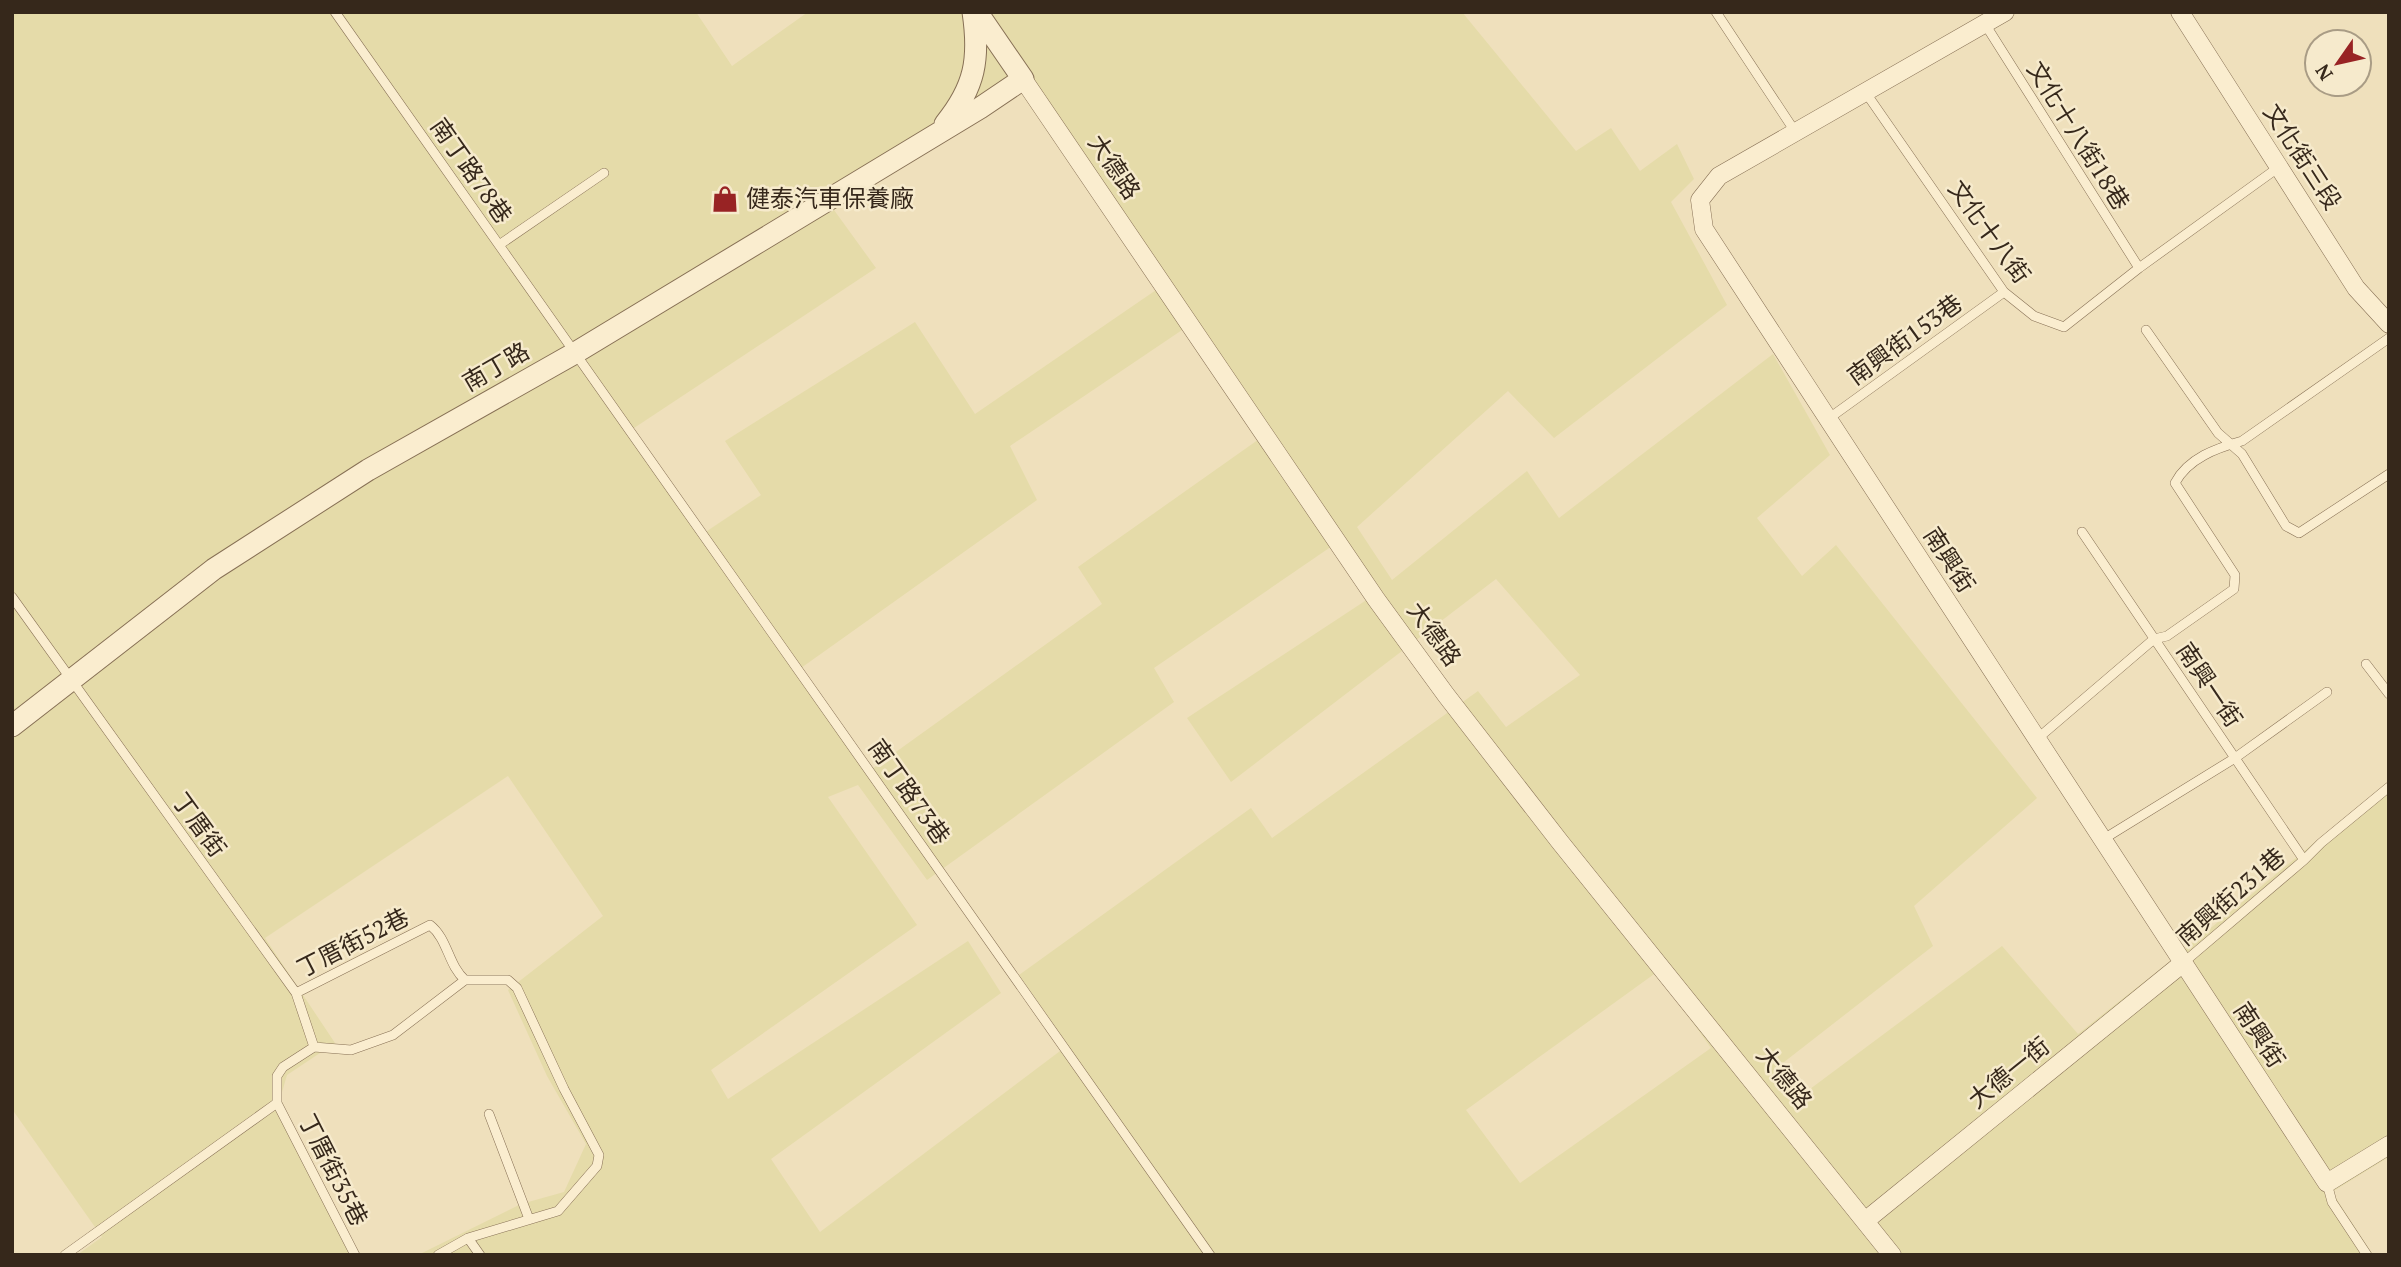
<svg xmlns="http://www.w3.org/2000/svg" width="2401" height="1267" viewBox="0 0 2401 1267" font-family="'PT Serif','Noto Sans TC',serif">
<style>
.farmland{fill:#e5dba9;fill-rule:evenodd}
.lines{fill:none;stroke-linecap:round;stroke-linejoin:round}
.service-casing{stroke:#877055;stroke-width:10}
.minor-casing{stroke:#877055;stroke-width:19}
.tertiary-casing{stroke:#877055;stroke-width:23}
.service{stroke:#faedcf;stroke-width:9}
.minor{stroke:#faedcf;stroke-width:18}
.tertiary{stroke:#faedcf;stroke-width:21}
.labels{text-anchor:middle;stroke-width:5;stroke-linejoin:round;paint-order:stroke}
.street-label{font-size:24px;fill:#36281b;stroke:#f6eacc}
.poi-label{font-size:24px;fill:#36281b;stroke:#f6eacc;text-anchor:start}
</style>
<rect width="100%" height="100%" fill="#efe0bc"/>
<path class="farmland" d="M12 12H696L732 66 808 12H1462L1576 151 1611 128 1640 171 1677 144 1694 179 1671 202 1727 305 1554 438 1508 391 1357 527 1392 580 1527 471 1559 518 1773 354 1830 455 1757 518 1802 576 1836 545 2037 798 1914 906 1933 946 1779 1066 1802 1095 2002 946 2078 1034 2178 955 2389 781V1157L2332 1192 2373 1255H418L521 1204 564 1192 586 1144 547 1076 508 990 603 916 508 776 265 938 335 1043 287 1075 280 1099 355 1255H77L102 1237 12 1109ZM1021 92 1159 288 975 414 915 322 725 441 761 495 701 535 628 432 876 268 834 210ZM1191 324 1262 437 1078 567 1102 604 868 772 801 668 1037 500 1010 446ZM1335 544 1371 597 1187 718 1231 782 1496 579 1580 675 1506 727 1478 691 1272 838 1251 808 1019 975 1068 1045 820 1232 771 1159 1001 993 968 941 728 1099 711 1070 917 925 828 797 858 785 927 880 1174 702 1154 668ZM1657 972 1711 1048 1520 1183 1466 1110Z"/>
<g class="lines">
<defs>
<path id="service" d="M335 12 1210 1255
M1716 12 1796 133
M1985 24 2139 268
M1866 93 2004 292 2034 316 2064 327 2139 268 2279 167
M499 245 604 173
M2146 330 2218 433 2242 454 2286 526 2299 533 2389 474
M1828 419 2004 292
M2082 532 2304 860
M12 597 296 993
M2366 664 2389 694
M2037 739 2154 639 2167 636 2234 589 2235 575 2175 483C2188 458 2217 448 2242 441L2389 338
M2102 840 2235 758 2327 692
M2183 963 2304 860 2321 843 2389 787
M314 1047 351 1050 393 1035 465 980
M277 1103 355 1255
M489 1114 529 1219
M2327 1183 2332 1202 2367 1255
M468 1238 480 1255
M65 1255 277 1103V1076L283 1067 314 1047 296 993 430 925C448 939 448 965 465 980H508L517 988 564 1089 599 1155 597 1166 558 1211 468 1238 438 1255"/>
<path id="minor" d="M2005 12 1719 176 1700 200 1704 229 2327 1183 2389 1145
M2180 12 2356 288 2389 324
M1023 79 1376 599 1446 695 1560 842 1892 1255
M1865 1221 2183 963"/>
<path id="tertiary" d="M945 124C975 87 980 59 973 12
M12 726 214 569 368 470 575 353 980 108 1023 79 977 12"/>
</defs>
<use href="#service" class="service-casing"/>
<use href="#minor" class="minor-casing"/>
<use href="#tertiary" class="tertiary-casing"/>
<use href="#service" class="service"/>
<use href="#minor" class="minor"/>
<use href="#tertiary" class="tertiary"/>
</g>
<defs>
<symbol id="shop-bare" viewBox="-9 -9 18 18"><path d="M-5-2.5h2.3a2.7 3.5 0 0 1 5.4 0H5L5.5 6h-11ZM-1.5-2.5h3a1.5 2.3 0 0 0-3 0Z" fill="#982324" stroke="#f6eacc" stroke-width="2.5" paint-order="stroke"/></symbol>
</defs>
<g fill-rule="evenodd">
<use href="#shop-bare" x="706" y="180" width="38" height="38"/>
</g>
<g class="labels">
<g class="street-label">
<text transform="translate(2078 136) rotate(58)" y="8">文化十八街18巷</text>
<text transform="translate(2302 157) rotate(57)" y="8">文化街三段</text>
<text transform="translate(1114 167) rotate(56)" y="8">大德路</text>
<text transform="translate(471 171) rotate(55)" y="8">南丁路78巷</text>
<text transform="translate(1989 232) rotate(54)" y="8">文化十八街</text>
<text transform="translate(1905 340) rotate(-36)" y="8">南興街153巷</text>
<text transform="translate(496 367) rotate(-30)" y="8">南丁路</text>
<text transform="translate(1949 560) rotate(57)" y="8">南興街</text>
<text transform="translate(1434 634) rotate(54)" y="8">大德路</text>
<text transform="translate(2209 685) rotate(56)" y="8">南興一街</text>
<text transform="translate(909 792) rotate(55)" y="8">南丁路73巷</text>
<text transform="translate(199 825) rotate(54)" y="8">丁厝街</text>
<text transform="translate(2231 897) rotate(-41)" y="8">南興街231巷</text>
<text transform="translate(353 943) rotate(-27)" y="8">丁厝街52巷</text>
<text transform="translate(2259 1035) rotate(57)" y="8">南興街</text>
<text transform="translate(2009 1073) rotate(-39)" y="8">大德一街</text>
<text transform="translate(1784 1078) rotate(51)" y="8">大德路</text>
<text transform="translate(333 1170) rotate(63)" y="8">丁厝街35巷</text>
</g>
<g class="poi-label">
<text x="746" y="207">健泰汽車保養廠</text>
</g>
</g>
<rect width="2401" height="1267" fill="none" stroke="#36281b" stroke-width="28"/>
<g transform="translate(2338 63) rotate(236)"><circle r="33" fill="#f6eacc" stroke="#a99c85" stroke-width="2"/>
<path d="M0-5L12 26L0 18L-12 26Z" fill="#982324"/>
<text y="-10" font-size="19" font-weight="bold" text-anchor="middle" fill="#36281b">N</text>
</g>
</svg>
